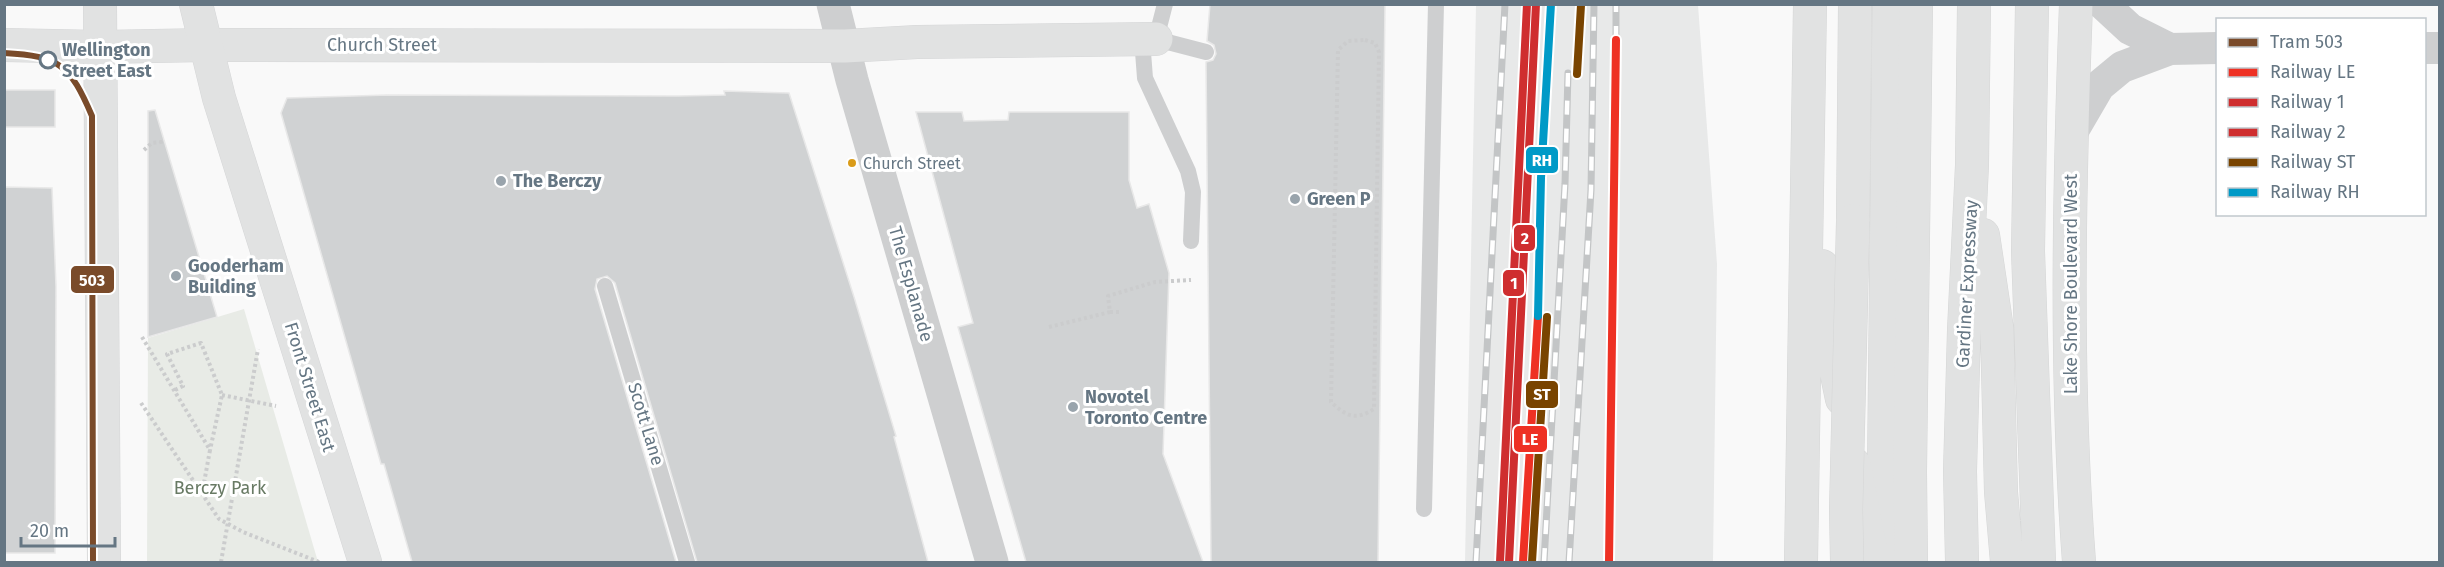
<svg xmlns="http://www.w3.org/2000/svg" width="2444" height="567" viewBox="0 0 2444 567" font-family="'Fira Sans',sans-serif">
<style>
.built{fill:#e8e9e9}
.green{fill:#e8ebe6}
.building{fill:#d0d2d3;stroke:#e8e8e8;stroke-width:1.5}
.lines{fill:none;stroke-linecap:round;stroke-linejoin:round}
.secondary-casing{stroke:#d5d6d7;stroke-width:34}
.primary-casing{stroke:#d5d6d7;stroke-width:34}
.trunk-casing{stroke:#d5d6d6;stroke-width:34}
.motorway-casing{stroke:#d5d6d6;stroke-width:34}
.path{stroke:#cbcccd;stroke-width:4;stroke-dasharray:3 3;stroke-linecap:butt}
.service{stroke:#cecfd0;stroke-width:16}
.minor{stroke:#cecfd0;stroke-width:32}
.tertiary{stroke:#cecfd0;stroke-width:33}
.secondary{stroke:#e1e2e2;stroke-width:33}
.primary{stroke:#e1e2e2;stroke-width:33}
.trunk{stroke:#e1e2e2;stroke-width:33}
.motorway{stroke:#e1e2e2;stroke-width:33}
.rail-casing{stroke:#c3c5c6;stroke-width:7}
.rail{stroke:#fff;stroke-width:4.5;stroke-dasharray:14;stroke-linecap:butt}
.motorway-bridge-casing{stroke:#d5d6d6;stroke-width:34;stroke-linecap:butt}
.motorway-bridge{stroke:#e1e2e2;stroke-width:33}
.rail-1-casing{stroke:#fff;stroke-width:12}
.rail-2-casing{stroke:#fff;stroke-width:12}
.rail-3-casing{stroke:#fff;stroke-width:12}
.rail-4-casing{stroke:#fff;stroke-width:12}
.rail-5-casing{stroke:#fff;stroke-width:12}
.rail-1{stroke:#ee3124;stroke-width:8}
.rail-2{stroke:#cf2e2f;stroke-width:8}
.rail-3{stroke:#cf2e2f;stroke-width:8}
.rail-4{stroke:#794400;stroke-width:8}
.rail-5{stroke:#009ac7;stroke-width:8}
.tram-1-casing{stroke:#fff;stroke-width:10}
.tram-1{stroke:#7a4b2a;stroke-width:6}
.stop-dot{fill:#fff;stroke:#657683;stroke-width:3}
.bus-dot{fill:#da9c1a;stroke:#fff;stroke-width:2}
.poi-dot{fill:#99a4ac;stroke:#fff;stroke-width:2}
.labels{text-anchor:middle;stroke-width:6;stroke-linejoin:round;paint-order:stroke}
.bus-label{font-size:16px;fill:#657683;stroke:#fff;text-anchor:start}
.street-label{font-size:18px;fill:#657683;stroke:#fff}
.stop-label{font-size:18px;font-weight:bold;fill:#657683;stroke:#fff;text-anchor:start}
.poi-label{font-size:18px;font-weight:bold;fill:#657683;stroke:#fff;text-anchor:start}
.park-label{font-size:18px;fill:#687a64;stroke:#fff}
.line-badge{stroke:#fff;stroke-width:2}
.badge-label{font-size:16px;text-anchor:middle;font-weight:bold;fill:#fff}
</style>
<rect width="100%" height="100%" fill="#f9f9f9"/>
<path class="built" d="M1476 5H1698L1717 264 1713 562H1465Z"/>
<path class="green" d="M244 309 318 562H147L148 338Z"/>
<path class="building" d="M1210 4H1385L1378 562H1211L1206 62 1213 60 1216 54 1214 45 1207 41Z
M4 90H55V127H4Z
M724 91 789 93 854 297 896 436 894 437 928 562H697L615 283 607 276 597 279 595 289 676 562H412L384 464H381L281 113 287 98 388 95 678 96 725 95Z
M155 110 217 317 148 337V111Z
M916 112H962L964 121 1008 120 1009 112H1129V180L1137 208 1149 204 1169 273 1163 454 1203 562H1026L958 327 973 323Z
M4 187 52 188 56 286 55 553H4Z"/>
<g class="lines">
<defs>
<path id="secondary" d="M4 45 101 47 206 45 845 46 917 42 1156 39"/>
<path id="primary" d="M100 4 104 562
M196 4 219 98 365 562"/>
<path id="trunk" d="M2076 4C2069 190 2065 377 2079 562
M1883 562 1889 4"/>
<path id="motorway" d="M2032 4 2028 251 2039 562
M1853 221 1855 4
M1983 235 1997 329 2001 492 2007 562
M1822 266 1830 341 1842 399
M1854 464 1873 562
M1801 562 1810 4
M1911 562 1910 472 1916 4
M1962 562 1960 471 1964 330 1972 165 1974 4"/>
</defs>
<use href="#secondary" class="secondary-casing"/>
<use href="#primary" class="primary-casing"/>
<use href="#trunk" class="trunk-casing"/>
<use href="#motorway" class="motorway-casing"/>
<path class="path" d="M1365 40 1375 43 1379 52 1374 409C1355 421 1346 416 1331 402L1338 50 1348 41Z
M144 150 152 143 161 142 160 146
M1110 312H1120
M1049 327 1110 312 1108 296 1155 282 1191 280
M142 337 210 450 202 494
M175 390 183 386 167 354 201 343 222 395 210 450
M222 395 276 406
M141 403 219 519 243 532 319 562
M221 562 258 349"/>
<path class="service" d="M1165 4 1156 39 1206 52
M1142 39 1145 78 1188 171 1193 192 1191 241
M605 286 687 562
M1424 509 1436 4"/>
<path class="minor" d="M2103 4 2130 29 2170 49
M2424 48H2440
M2071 134 2099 86 2122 67 2170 49 2218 48"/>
<path class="tertiary" d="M833 4 852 80 992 562"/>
<use href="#secondary" class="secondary"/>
<use href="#primary" class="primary"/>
<use href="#trunk" class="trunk"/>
<use href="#motorway" class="motorway"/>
<defs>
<path id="rail" d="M1616 40V4
M1476 562 1505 4
M1544 562 1565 184 1568 73
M1569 562 1591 190 1594 4"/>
</defs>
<use href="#rail" class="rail-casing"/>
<use href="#rail" class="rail"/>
<defs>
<path id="motorway-bridge" d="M1847 562 1846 510 1853 221"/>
</defs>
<use href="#motorway-bridge" class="motorway-bridge-casing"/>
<use href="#motorway-bridge" class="motorway-bridge"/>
<defs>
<path id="rail-1" d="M1523 562 1538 316
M1609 562 1616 40"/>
<path id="rail-2" d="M1500 562 1527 4"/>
<path id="rail-3" d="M1509 562 1536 4"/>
<path id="rail-4" d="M1577 74 1581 5
M1532 562 1547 317"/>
<path id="rail-5" d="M1538 316 1541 178 1551 4"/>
</defs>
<use href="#rail-1" class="rail-1-casing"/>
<use href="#rail-2" class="rail-2-casing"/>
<use href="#rail-3" class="rail-3-casing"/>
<use href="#rail-4" class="rail-4-casing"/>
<use href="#rail-5" class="rail-5-casing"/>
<use href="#rail-1" class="rail-1"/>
<use href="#rail-2" class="rail-2"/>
<use href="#rail-3" class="rail-3"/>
<use href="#rail-4" class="rail-4"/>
<use href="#rail-5" class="rail-5"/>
<defs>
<path id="tram-1" d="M4 53C60 56 70 65 92 116L93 562"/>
</defs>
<use href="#tram-1" class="tram-1-casing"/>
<use href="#tram-1" class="tram-1"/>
</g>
<circle class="stop-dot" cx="48" cy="60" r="8"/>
<circle class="bus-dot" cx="852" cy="163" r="5"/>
<g class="poi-dot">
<circle cx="501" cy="181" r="6"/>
<circle cx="1295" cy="199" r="6"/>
<circle cx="176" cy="276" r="6"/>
<circle cx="1073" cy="407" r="6"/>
</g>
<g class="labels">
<g class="bus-label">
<text x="863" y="169">Church Street</text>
</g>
<g class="street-label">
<text x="382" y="51">Church Street</text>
<text transform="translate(911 284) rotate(74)" y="6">The Esplanade</text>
<text transform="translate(1967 284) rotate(-87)" y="6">Gardiner Expressway</text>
<text transform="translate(2071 284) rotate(-90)" y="6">Lake Shore Boulevard West</text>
<text transform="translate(310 387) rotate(73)" y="6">Front Street East</text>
<text transform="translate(646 424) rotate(73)" y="6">Scott Lane</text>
</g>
<g class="stop-label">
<text x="62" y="56">Wellington<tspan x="62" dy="21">Street East</tspan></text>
</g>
<g class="poi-label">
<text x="513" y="187">The Berczy</text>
<text x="1307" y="205">Green P</text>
<text x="188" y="272">Gooderham<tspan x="188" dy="21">Building</tspan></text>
<text x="1085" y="403">Novotel<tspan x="1085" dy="21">Toronto Centre</tspan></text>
</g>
<g class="park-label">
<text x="220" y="494">Berczy Park</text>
</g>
</g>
<g class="line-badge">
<rect x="1525" y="146" width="34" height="28" rx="6" fill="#009ac7"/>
<rect x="1513" y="224" width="23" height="28" rx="6" fill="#cf2e2f"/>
<rect x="70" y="265" width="45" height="29" rx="6" fill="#7a4b2a"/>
<rect x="1502" y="269" width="23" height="28" rx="6" fill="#cf2e2f"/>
<rect x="1525" y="380" width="34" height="29" rx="6" fill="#794400"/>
<rect x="1513" y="425" width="35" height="28" rx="6" fill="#ee3124"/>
</g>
<g class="badge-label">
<text x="1542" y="166">RH</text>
<text x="1525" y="244">2</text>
<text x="92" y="286">503</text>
<text x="1514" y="289">1</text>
<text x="1542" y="400">ST</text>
<text x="1530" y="445">LE</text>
</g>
<rect width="2444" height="567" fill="none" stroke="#657683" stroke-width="12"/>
<rect x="2216" y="18" width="210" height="198" fill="#ffffff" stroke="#c1c8cd" stroke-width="1.5"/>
<rect x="2228" y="38" width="30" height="9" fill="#7a4b2a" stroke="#c1c8cd" stroke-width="1.5"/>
<text x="2270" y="48" font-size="18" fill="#657683">Tram 503</text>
<rect x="2228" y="68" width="30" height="9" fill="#ee3124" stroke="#c1c8cd" stroke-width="1.5"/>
<text x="2270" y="78" font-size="18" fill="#657683">Railway LE</text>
<rect x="2228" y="98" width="30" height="9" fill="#cf2e2f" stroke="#c1c8cd" stroke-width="1.5"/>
<text x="2270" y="108" font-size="18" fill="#657683">Railway 1</text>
<rect x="2228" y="128" width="30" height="9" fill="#cf2e2f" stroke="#c1c8cd" stroke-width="1.5"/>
<text x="2270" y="138" font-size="18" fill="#657683">Railway 2</text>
<rect x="2228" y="158" width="30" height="9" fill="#794400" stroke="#c1c8cd" stroke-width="1.5"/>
<text x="2270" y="168" font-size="18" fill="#657683">Railway ST</text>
<rect x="2228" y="188" width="30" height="9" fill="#009ac7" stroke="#c1c8cd" stroke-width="1.5"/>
<text x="2270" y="198" font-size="18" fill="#657683">Railway RH</text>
<path d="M21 537v9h94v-9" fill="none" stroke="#657683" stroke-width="3"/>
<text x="30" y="537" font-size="18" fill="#657683" stroke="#ffffff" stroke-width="4.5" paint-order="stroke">20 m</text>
</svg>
